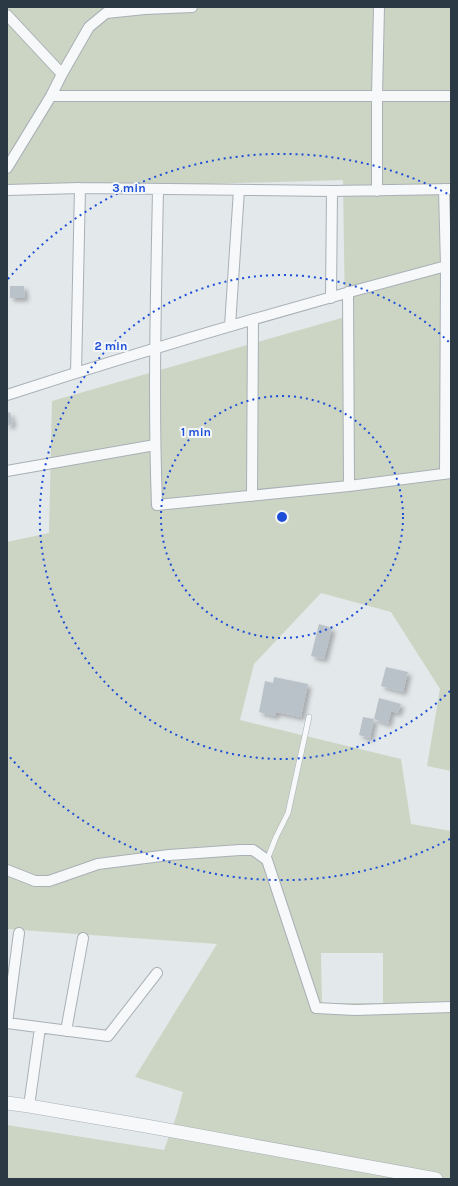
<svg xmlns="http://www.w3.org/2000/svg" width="458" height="1186" viewBox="0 0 458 1186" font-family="Karla,sans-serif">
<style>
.green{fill:#ccd5c4;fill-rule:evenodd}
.building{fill:#bac2c9;filter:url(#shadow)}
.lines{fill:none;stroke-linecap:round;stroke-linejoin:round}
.service-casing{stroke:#a8b0b6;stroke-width:6}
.minor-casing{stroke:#a8b0b6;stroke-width:12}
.tertiary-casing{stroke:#a8b0b6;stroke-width:14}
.service{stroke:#f6f8f9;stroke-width:5}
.minor{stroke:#f6f8f9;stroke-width:10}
.tertiary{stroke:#f6f8f9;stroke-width:13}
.ring{fill:none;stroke:#1d4ed8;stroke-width:2;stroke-dasharray:2 4}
.centre{fill:#1d4ed8;stroke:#f3f6f8;stroke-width:2}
.ring-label{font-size:12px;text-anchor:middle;font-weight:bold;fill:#1d4ed8;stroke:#f3f6f8;stroke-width:4;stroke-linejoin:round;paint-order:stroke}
</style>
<defs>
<filter id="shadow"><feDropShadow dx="3.5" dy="3.5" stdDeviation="2" flood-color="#0004"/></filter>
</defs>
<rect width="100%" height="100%" fill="#e3e8eb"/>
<path class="green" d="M7 7H451V771L427 766 440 689 391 612 321 593 254 664 240 720 401 759 411 824 451 831V1179H7V1125L164 1150 177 1114 183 1092 135 1077 217 944 7 929V542L49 533 52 401 345 317 343 180 7 190ZM321 953H383V1003H322Z"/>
<path class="building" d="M10 286H24L25 298H10Z
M10 412 13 424 7 426V413Z
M319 624 332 628 324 659 311 656Z
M386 667 408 672 403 692 381 686Z
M274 677 308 684 301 717 276 712 275 716 259 712 265 681 273 683Z
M379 698 401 704 398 713 391 711 388 724 374 719Z
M363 717 374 719 370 738 359 735Z"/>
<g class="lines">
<defs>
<path id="service" d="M267 860 276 837 288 813 309 717"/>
<path id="minor" d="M7 15 62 74
M51 96H451
M7 168 51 96 62 74 89 27 106 13 145 9 192 7
M444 189 446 266 445 474
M7 190 80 188 332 191 451 189
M158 190C156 295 153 400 157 505L349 486 451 473
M377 191V95L379 7
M348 292 349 486
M331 298 332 191
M230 326 239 190
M76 373 80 188
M7 395C152 348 298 305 446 266H451
M7 471 155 445
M252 496 253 320
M7 870 35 881H49L98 864 169 855 240 850H253L267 860 316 1008 355 1010 451 1007
M19 933 7 1023 108 1036 157 973
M66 1031 83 938
M29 1106 40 1028"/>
<path id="tertiary" d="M7 1103 29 1106 146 1126 436 1179"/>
</defs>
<use href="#service" class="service-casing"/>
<use href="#minor" class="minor-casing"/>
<use href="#tertiary" class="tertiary-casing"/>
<use href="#service" class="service"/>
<use href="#minor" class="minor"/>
<use href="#tertiary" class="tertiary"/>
</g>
<g class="ring">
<circle cx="282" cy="517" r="121"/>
<path d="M450 691A242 242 0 1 1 450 343"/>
<path d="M450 839A363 363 0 0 1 8 755M8 279A363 363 0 0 1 450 195"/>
</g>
<circle cx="282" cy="517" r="6" class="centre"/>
<g class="ring-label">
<text x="129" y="192">3 min</text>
<text x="111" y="350">2 min</text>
<text x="196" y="436">1 min</text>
</g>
<rect width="458" height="1186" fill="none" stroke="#2a3944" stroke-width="16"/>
</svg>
